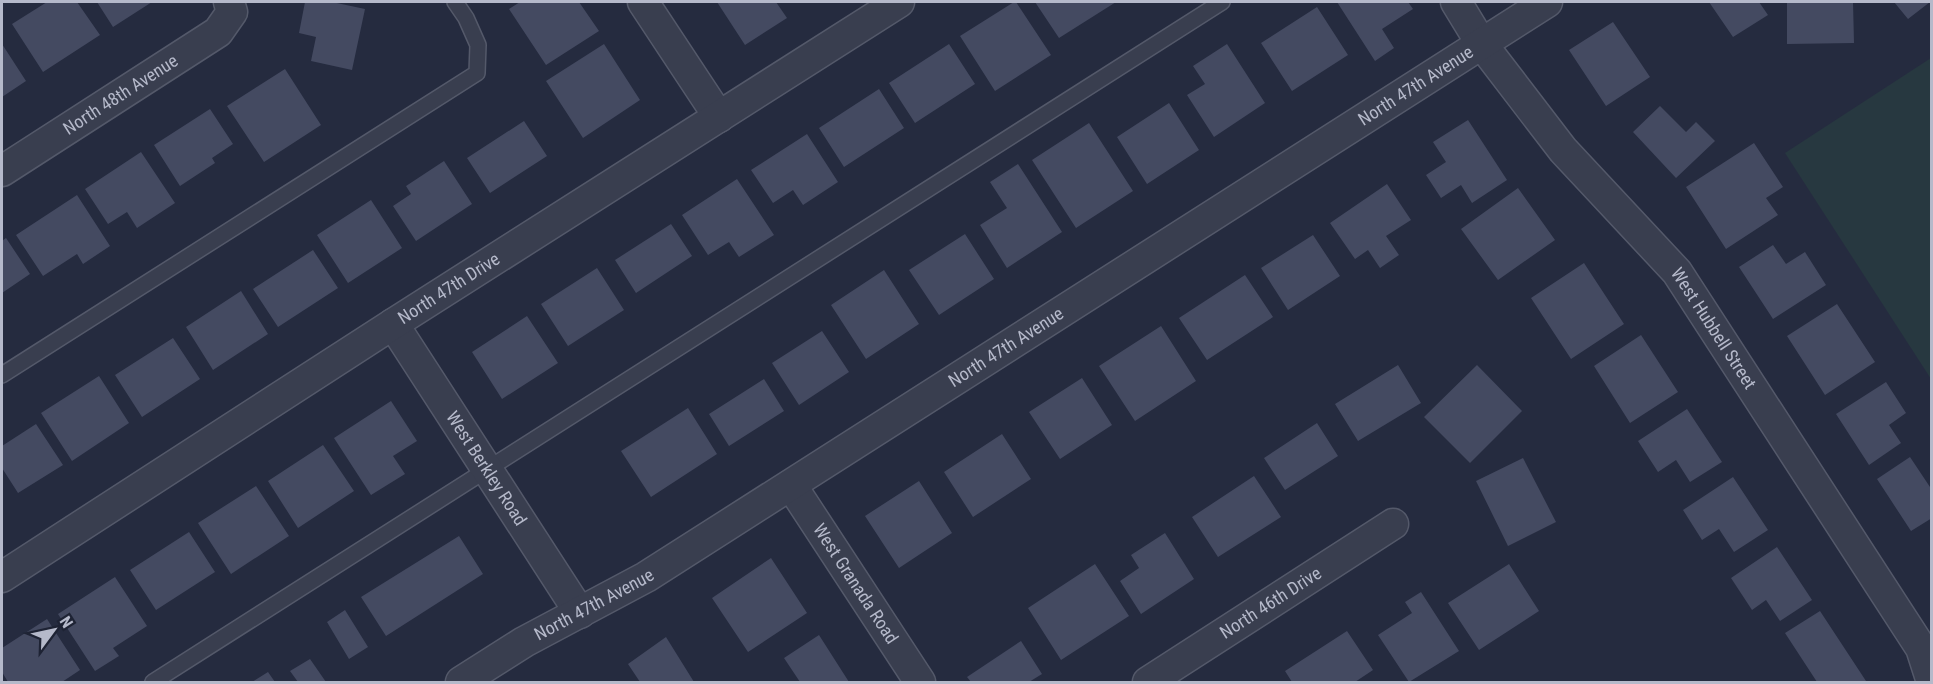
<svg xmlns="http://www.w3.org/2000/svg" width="1933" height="684" viewBox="0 0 1933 684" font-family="'Roboto Condensed',sans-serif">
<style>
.green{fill:#273840}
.building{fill:#444a61}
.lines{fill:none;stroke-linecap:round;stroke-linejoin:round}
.service-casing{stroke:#54596a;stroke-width:18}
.minor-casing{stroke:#54596a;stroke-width:33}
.service{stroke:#393e4f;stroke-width:15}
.minor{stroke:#393e4f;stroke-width:30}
.labels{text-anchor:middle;stroke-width:4.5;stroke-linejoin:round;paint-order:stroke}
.street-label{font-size:18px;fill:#b5b9ca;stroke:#1e2334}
</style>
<rect width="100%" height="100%" fill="#252b3f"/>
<path class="green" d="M1931 58V379L1785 153Z"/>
<path class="building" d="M47 2H77L100 35 43 72 12 24Z
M97 2H152L113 27Z
M305 2H332L365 9 352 70 311 61 316 37 299 33Z
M520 2H579L599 31 546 65 509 9Z
M717 2H776L787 18 745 45Z
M1014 2H1016L1051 55 995 91 960 36Z
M1035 2H1116L1059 38Z
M1337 2H1408L1413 9 1382 29 1394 48 1375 61Z
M1709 2H1759L1768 15 1733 37Z
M1787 2H1853L1854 43 1787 44Z
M1894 2H1930L1908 19Z
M1317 7 1348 55 1292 91 1261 43Z
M1613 22 1650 77 1606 106 1569 50Z
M2 44 26 81 2 97Z
M604 44 640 100 583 138 546 81Z
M949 44 975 84 915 123 889 83Z
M1227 44 1265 103 1214 137 1187 95 1205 84 1193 66Z
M285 69 321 125 264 162 227 106Z
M879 89 904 128 844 167 819 128Z
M1169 103 1199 150 1147 184 1117 137Z
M1660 106 1686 132 1696 122 1715 141 1676 178 1633 132Z
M210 109 233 144 212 158 215 163 180 186 154 145Z
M1468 120 1507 180 1472 203 1461 185 1441 198 1426 175 1446 162 1433 142Z
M524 121 547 156 490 193 467 158Z
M1089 123 1133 191 1076 228 1032 160Z
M807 134 838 182 803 205 793 190 773 203 751 170Z
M1754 143 1783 187 1766 198 1778 215 1726 249 1686 187Z
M141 152 175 203 137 228 127 212 108 224 85 189Z
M444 161 472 204 416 241 393 206 411 194 406 186Z
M1018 164 1062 232 1007 268 980 225 1007 208 990 182Z
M737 179 774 235 739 257 729 242 708 255 682 215Z
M1387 184 1411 220 1386 236 1399 255 1380 268 1368 250 1355 259 1330 223Z
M1518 188 1555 240 1498 280 1461 229Z
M77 195 110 246 83 264 77 254 43 276 16 235Z
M371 200 402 248 348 283 317 235Z
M671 224 692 256 636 293 615 260Z
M965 234 994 279 939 315 909 270Z
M1313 235 1340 276 1288 310 1261 268Z
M6 238 30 274 2 293V241Z
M1773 245 1786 264 1805 252 1826 285 1773 319 1739 267Z
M313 250 338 288 278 327 253 289Z
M1584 263 1624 324 1571 359 1531 298Z
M597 268 624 310 568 346 541 304Z
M884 270 919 324 866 359 831 305Z
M1245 275 1273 317 1207 360 1179 318Z
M241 291 268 334 213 370 186 327Z
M1837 304 1875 362 1825 395 1787 336Z
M527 316 558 363 502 399 472 352Z
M1161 326 1196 381 1135 421 1099 366Z
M822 331 849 372 799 405 772 363Z
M1641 335 1678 392 1630 423 1594 366Z
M173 338 200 379 142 417 115 375Z
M1398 365 1421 403 1358 441 1335 404Z
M1477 365 1522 411 1470 463 1424 417Z
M99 376 129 423 72 461 41 413Z
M1082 378 1112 425 1060 459 1029 412Z
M764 379 784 411 729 446 709 414Z
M1886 382 1906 413 1889 425 1901 443 1869 465 1836 414Z
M391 401 417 441 393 456 405 474 371 495 334 438Z
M688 408 717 454 651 497 621 451Z
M1687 409 1722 462 1690 482 1676 460 1658 472 1638 441Z
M1317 423 1338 456 1285 490 1264 458Z
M36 424 63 465 18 493 2 468V446Z
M1002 434 1031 479 973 517 944 472Z
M323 445 354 491 298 528 268 481Z
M1910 457 1930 487H1932V518L1911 531 1877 479Z
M1523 458 1556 522 1508 546 1476 481Z
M1254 476 1281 517 1218 557 1192 517Z
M1733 477 1768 530 1734 552 1719 529 1702 540 1683 510Z
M919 481 952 533 899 568 865 516Z
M256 486 289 536 231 574 198 523Z
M189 532 215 572 156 610 130 570Z
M1165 533 1194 579 1141 614 1120 581 1139 568 1131 555Z
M459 536 483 574 386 636 361 597Z
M1777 547 1812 600 1780 621 1766 600 1752 610 1731 578Z
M771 558 807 613 748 652 712 598Z
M1095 564 1129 616 1061 660 1028 608Z
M1509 564 1539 611 1479 650 1448 603Z
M115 577 147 626 113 648 119 656 95 671 58 614Z
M1421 592 1459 651 1409 682 1378 635 1412 613 1405 602Z
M345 610 368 647 349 659 327 622Z
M1820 611 1866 681 1864 682H1817L1785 633Z
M47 619 80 670 62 682H8L2 672V648Z
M1347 631 1373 670 1355 682H1292L1285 671Z
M819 635 849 682H800L784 658Z
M666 637 694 682H640L628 664Z
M1021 641 1042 674 1029 682H971L967 677Z
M310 659 326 682H298L290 671Z
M268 672 275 682H252Z"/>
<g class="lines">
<defs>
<path id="service" d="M2 375 477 73 478 45 466 18 455 2
M153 682 1222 2"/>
<g id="minor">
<path d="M643 2 719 117"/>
<path id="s1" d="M1456 2 1481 43 1563 150 1677 272 1921 648 1932 682"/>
<path id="s2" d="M2 171 218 32 232 12 229 2"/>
<path id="s3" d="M393 324 580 613"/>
<path id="s4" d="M791 485 920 682"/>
<path id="s5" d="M2 577 393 324 899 2"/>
<path id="s6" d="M461 682 524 642 646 577 1547 2"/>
<path id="s7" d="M1148 682 1393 524"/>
</g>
</defs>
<use href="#service" class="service-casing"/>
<use href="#minor" class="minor-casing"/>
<use href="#service" class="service"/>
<use href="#minor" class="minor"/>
</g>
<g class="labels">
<g class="street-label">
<text dy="6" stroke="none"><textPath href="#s6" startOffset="1126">North 47th Avenue</textPath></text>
<text dy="6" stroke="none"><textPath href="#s2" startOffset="141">North 48th Avenue</textPath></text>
<text dy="6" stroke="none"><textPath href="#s5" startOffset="532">North 47th Drive</textPath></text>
<text dy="6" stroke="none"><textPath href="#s1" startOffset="417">West Hubbell Street</textPath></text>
<text dy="6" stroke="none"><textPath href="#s6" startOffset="640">North 47th Avenue</textPath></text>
<text dy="6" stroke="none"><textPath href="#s3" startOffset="172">West Berkley Road</textPath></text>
<text dy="6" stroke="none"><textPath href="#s4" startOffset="118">West Granada Road</textPath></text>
<text dy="6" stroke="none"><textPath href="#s7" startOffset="146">North 46th Drive</textPath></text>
<text dy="6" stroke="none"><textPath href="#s6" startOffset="154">North 47th Avenue</textPath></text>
</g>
</g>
<rect width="1933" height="684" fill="none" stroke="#b5b9ca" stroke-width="6"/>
<g transform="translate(54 630) rotate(57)" stroke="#1e2334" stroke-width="4.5" paint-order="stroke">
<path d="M0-4.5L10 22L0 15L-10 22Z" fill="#b5b9ca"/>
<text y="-9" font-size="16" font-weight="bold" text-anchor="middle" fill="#b5b9ca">N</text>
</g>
</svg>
